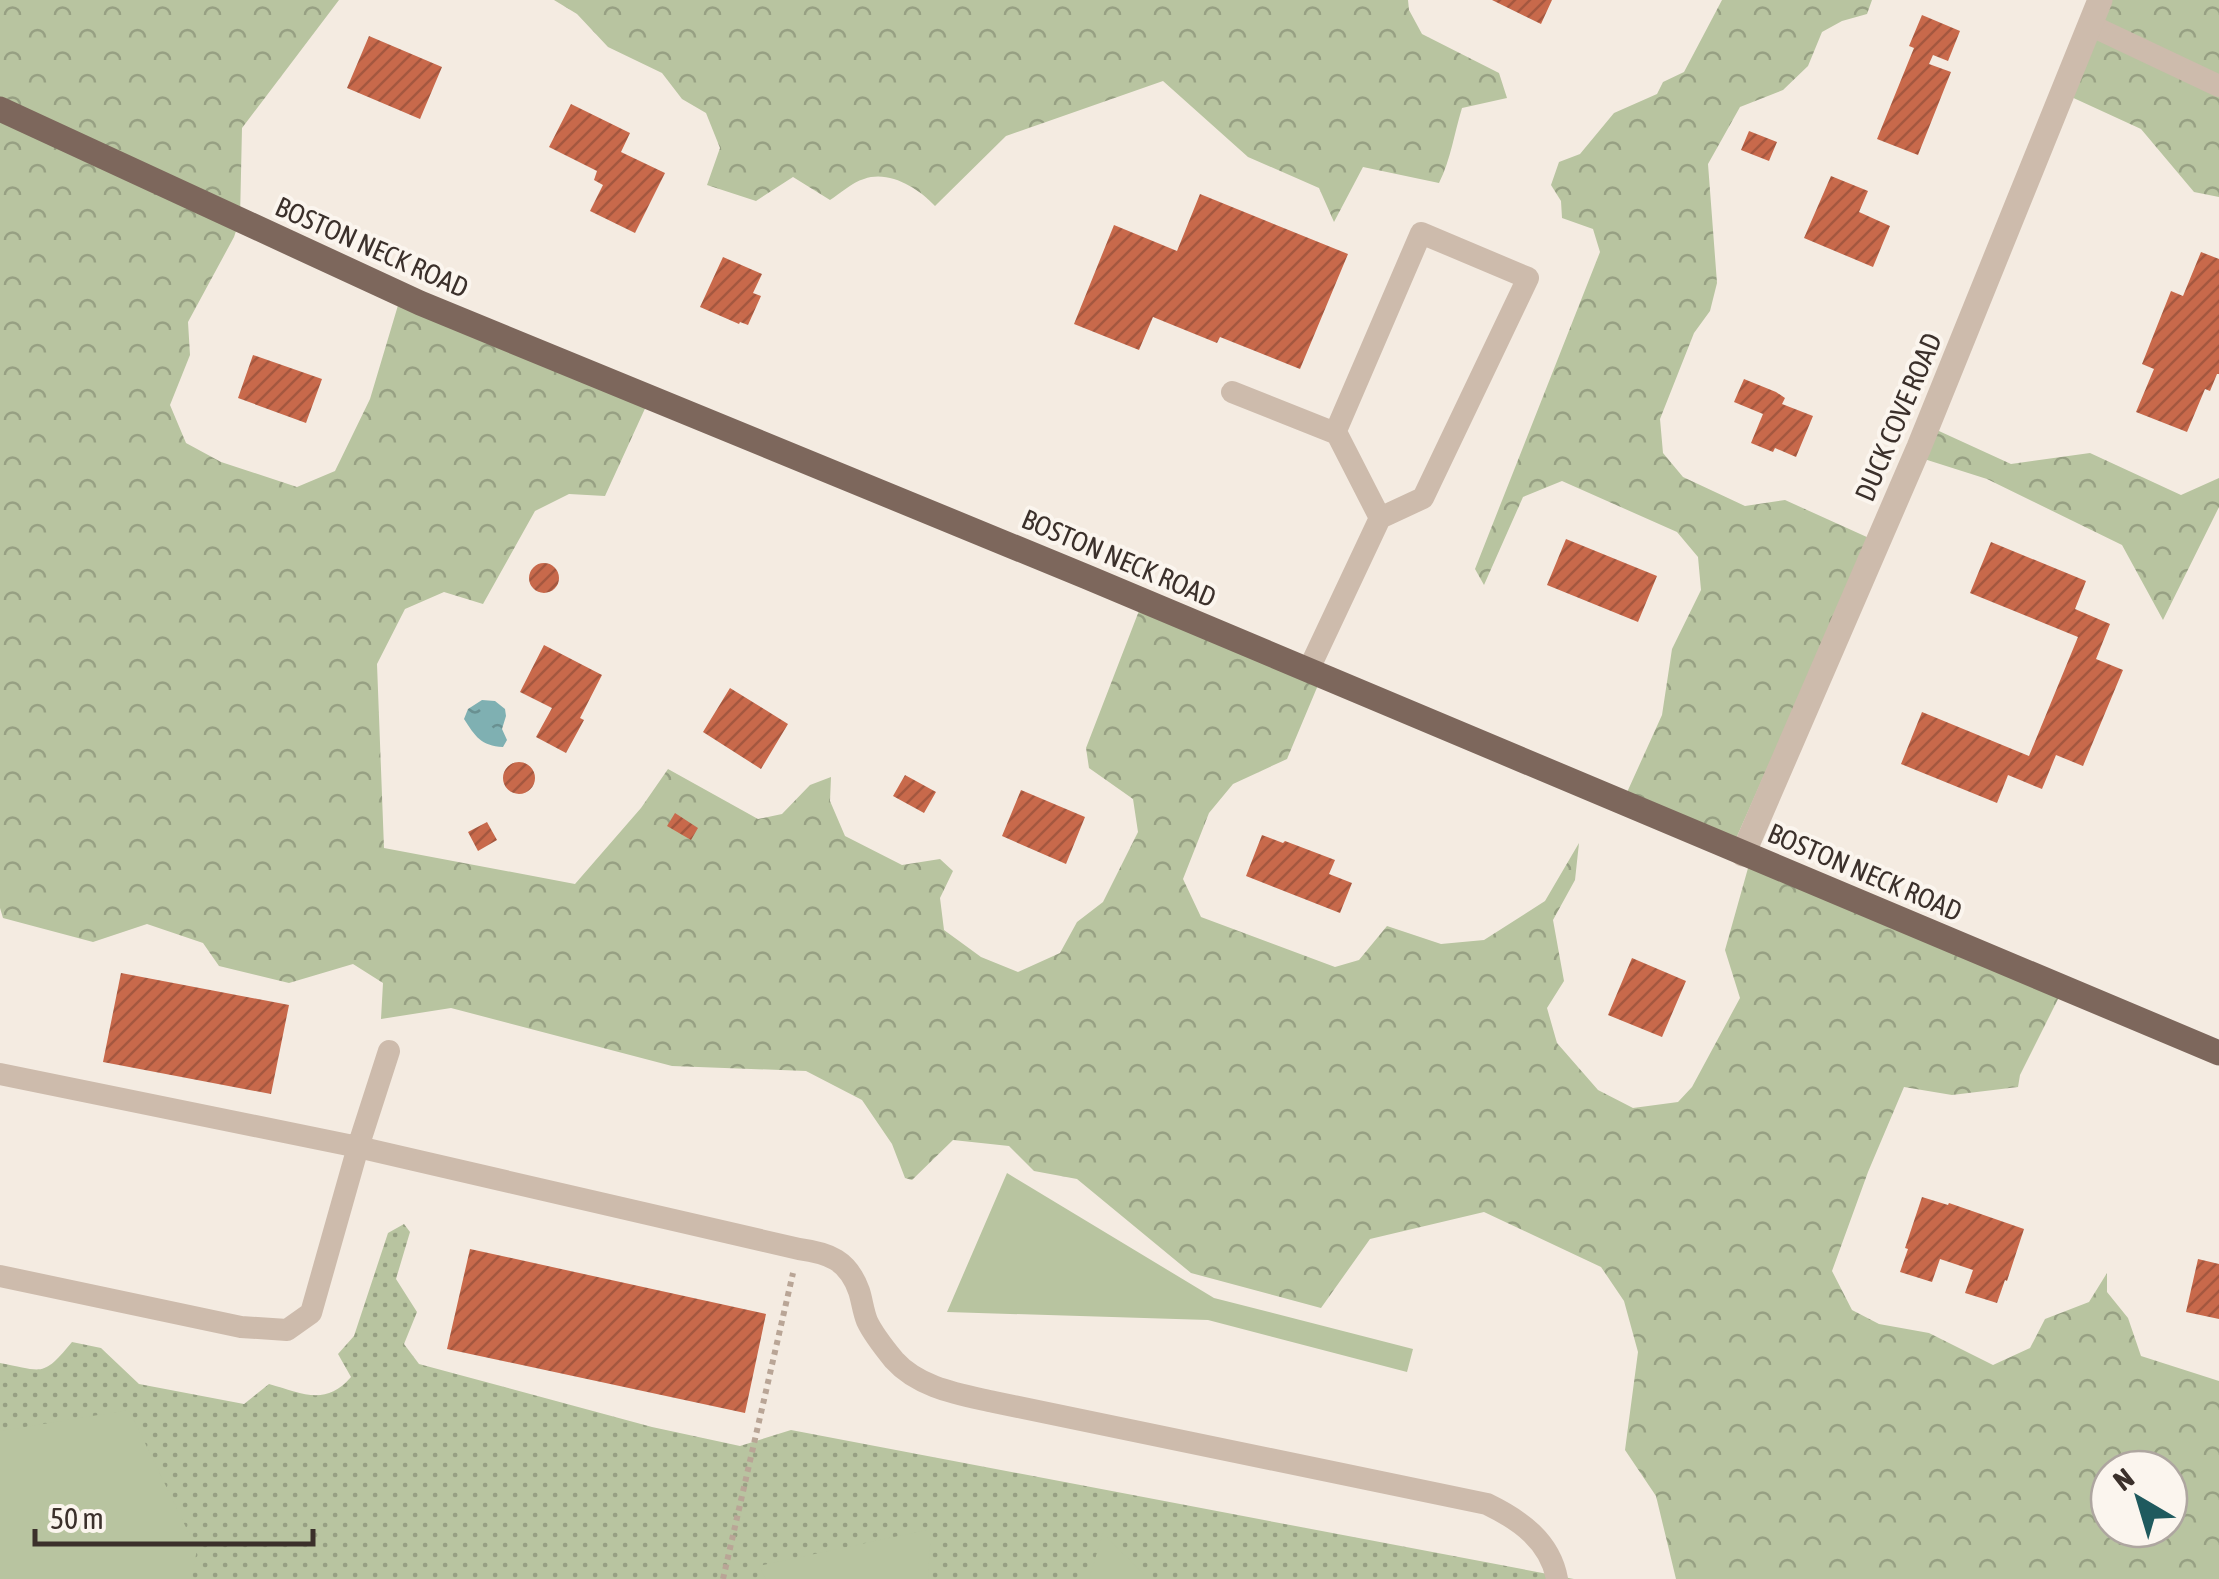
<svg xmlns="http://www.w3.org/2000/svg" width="2219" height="1579" viewBox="0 0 2219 1579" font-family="'Asap Condensed',sans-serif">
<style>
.green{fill:url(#green-dots)}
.forest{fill:url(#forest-crowns);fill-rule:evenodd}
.pitch{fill:#b8c4a0}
.water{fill:url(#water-ripples)}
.building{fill:url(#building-hatch)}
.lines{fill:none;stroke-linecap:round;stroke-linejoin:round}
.path{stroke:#b9a596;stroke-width:6;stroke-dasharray:5 5;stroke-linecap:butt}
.lane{stroke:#cdbbac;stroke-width:22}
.street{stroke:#cdbbac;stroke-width:25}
.primary{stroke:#7d675c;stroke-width:25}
.labels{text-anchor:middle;stroke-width:8;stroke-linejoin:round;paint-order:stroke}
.street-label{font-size:28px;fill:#3b302b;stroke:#fbf5ee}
</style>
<defs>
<pattern id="green-dots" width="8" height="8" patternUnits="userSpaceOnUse" patternTransform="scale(2.5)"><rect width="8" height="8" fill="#b8c4a0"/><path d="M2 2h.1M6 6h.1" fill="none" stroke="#97a083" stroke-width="1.8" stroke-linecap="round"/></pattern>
<pattern id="forest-crowns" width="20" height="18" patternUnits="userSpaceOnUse" patternTransform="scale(2.5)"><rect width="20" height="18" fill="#b8c4a0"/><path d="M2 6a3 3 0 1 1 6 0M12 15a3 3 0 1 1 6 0" fill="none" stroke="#97a083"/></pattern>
<pattern id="water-ripples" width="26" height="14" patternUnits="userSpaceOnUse" patternTransform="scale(2.5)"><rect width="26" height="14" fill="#7fb0b2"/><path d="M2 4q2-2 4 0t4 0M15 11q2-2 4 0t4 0" fill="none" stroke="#699091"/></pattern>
<pattern id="building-hatch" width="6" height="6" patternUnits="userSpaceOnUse" patternTransform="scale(2.5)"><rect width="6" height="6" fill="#c8694b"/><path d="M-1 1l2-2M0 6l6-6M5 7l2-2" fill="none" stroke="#a4573f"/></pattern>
</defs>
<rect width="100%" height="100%" fill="#f4ebe1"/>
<path class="green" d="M404 1224 410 1232 396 1279 417 1312 404 1344 419 1364 652 1427 740 1446 791 1430 1574 1579H0V1363C44 1371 42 1378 72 1342L101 1348 139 1384 244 1404 269 1384C302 1393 325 1407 351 1377L338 1354 354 1336 388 1233Z"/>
<path class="forest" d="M0 0H339L242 128 240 219 234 237 188 322 190 355 170 405 186 443 221 462 297 487 335 471 370 399 399 302 648 402 605 496 569 494 535 511 483 604 444 592 405 609 377 664 384 848 575 884 641 808 668 769 758 819 782 814 810 785 831 777 830 801 845 836 902 865 940 859 953 871 940 898 944 930 981 957 1018 972 1060 953 1077 922 1103 902 1138 832 1133 799 1089 768 1086 748 1142 603 1321 678 1287 759 1233 784 1209 813 1183 879 1201 917 1335 967 1359 960 1387 926 1441 944 1484 940 1545 901 1579 843 1575 880 1553 920 1564 981 1547 1008 1557 1043 1598 1090 1633 1108 1678 1102 1692 1087 1740 998 1725 950 1750 861 2060 995 2020 1075 2018 1087 1952 1095 1904 1087 1868 1172 1832 1271 1852 1310 1879 1324 1929 1333 1993 1365 2030 1348 2045 1319 2089 1302 2107 1273V1292L2128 1318 2141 1356 2219 1381V1579H1676L1656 1496 1625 1450 1638 1352 1624 1301 1601 1267 1484 1212 1370 1239 1321 1308 1191 1273 1077 1179 1034 1171 1009 1146 953 1140 912 1180 905 1178 892 1144 862 1100 806 1071 672 1066 451 1008 381 1019 383 983 353 964 289 983 219 966 203 943 147 924 93 942 3 918 0 908ZM2109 1469H2169V1529H2109Z
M554 0H1408L1409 10 1422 34 1499 73 1507 98 1462 108C1454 134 1451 159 1439 183L1363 167 1334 222 1319 188 1248 157 1163 81 1006 136 935 206C918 188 889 170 864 179 852 182 840 194 830 200L793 177 756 201 707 185 720 148 706 113 682 99 662 73 608 47 577 14Z
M1722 0H1872L1867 14 1842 21 1822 32 1808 66 1783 90 1740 107 1708 164 1717 283 1710 311 1694 333 1660 419 1663 453 1683 477 1745 506 1785 500 1869 538 1731 850 1624 799 1662 715 1672 649 1701 590 1698 557 1677 532 1562 481 1523 497 1484 585 1475 569 1600 252 1593 229 1562 218 1561 201 1551 185 1559 162 1580 154 1614 113 1657 94 1663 82 1684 72Z
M2096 0H2219V197L2194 192 2141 129 2067 95Z
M1928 426 2011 464 2090 453 2181 495 2219 478V507L2163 620 2122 545 1987 479 1921 458Z"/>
<path class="pitch" d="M1007 1173 1214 1298 1413 1349 1407 1372 1208 1320 947 1312Z
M129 1410 197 1550 191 1579H0V1431Z
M931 1529 928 1579H766L759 1566Z
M1103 1533 1148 1579H1089Z"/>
<path class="water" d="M482 700 495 701 505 709 506 716 502 729 507 740 503 747C481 746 475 736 464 719L468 709Z"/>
<path class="building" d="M1492 0H1552L1541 24Z
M1922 15 1960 31 1948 61 1933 55 1929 64 1951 72 1918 155 1877 139 1914 48 1909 46Z
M369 36 442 67 420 119 347 88Z
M571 104 630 133 621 152 665 173 635 233 590 211 603 185 594 180 597 171 549 147Z
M1749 131 1777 142 1769 161 1741 150Z
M1831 176 1868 191 1859 212 1890 226 1873 267 1804 238Z
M1200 194 1348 254 1300 369 1220 337 1217 343 1153 317 1139 350 1074 324 1114 225 1177 251Z
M2201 252 2219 259V374H2217L2210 391 2205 389 2187 432 2136 412 2154 369 2142 364 2171 291 2183 296Z
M723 257 762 274 753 293 761 296 748 325 740 322 739 324 700 307Z
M253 355 322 379 306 423 238 398Z
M1744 379 1776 392 1785 398 1782 404 1813 416 1796 457 1775 448 1773 452 1751 443 1763 414 1734 402Z
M1566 539 1657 576 1638 622 1547 585Z
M1991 542 2086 581 2075 609 2110 624 2096 659 2123 670 2083 766 2056 755 2042 789 2008 775 1997 803 1901 764 1922 712 2029 756 2078 637 1970 593Z
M529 578a15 15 0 1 1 30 0a15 15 0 1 1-30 0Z
M544 645 602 675 580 718 584 720 566 753 536 737 552 708 520 692Z
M730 688 788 724 761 769 703 732Z
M503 778a16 16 0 1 1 32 0a16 16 0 1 1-32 0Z
M905 775 936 792 924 813 893 796Z
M1021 790 1085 817 1066 864 1002 836Z
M675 813 698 828 691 840 667 826Z
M487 822 497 840 478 851 468 832Z
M1262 835 1283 843 1285 841 1335 860 1329 874 1352 883 1340 913 1246 876Z
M1632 958 1686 981 1662 1037 1608 1015Z
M121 973 289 1005 271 1094 103 1062Z
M1922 1197 1948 1205 1949 1203 2024 1229 2007 1281 2005 1280 1997 1303 1965 1293 1973 1270 1940 1259 1932 1282 1900 1272 1908 1249 1905 1248Z
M470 1249 766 1314 745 1413 447 1349Z
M2198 1259 2219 1264V1319L2186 1312Z"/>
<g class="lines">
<path class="path" d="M723 1579 793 1273"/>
<path class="lane" d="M2090 25 2219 86
M1232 392 1335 433 1421 233 1528 278 1423 498 1380 518 1308 671
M1336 432 1380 518
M0 1074 358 1147 799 1249C829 1253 848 1260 859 1291 862 1300 863 1311 867 1321 873 1334 885 1349 894 1360 919 1388 959 1394 994 1402L1487 1504C1520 1520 1550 1541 1557 1579
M0 1276 241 1327 287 1330 311 1313 358 1147 389 1051"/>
<path class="street" d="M1743 854 1919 447 2100 0"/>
<path class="primary" d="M0 109 420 303 1087 577 2219 1053"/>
</g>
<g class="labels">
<g class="street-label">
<text transform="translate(372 247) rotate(24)" y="10">BOSTON NECK ROAD</text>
<text transform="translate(1898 417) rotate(-67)" y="10">DUCK COVE ROAD</text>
<text transform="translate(1119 558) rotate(23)" y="10">BOSTON NECK ROAD</text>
<text transform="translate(1865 872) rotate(23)" y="10">BOSTON NECK ROAD</text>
</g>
</g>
<g transform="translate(2139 1499) rotate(322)"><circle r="48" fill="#fbf5ee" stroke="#aea6a0" stroke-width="2.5"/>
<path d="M0-8L18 38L0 25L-18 38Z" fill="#1f5a5e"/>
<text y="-15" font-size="28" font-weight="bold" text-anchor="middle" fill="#3b302b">N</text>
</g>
<path d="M35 1529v15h278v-15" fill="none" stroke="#3b302b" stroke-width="5"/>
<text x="50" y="1529" font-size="30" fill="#3b302b" stroke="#fbf5ee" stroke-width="8" paint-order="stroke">50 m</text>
</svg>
